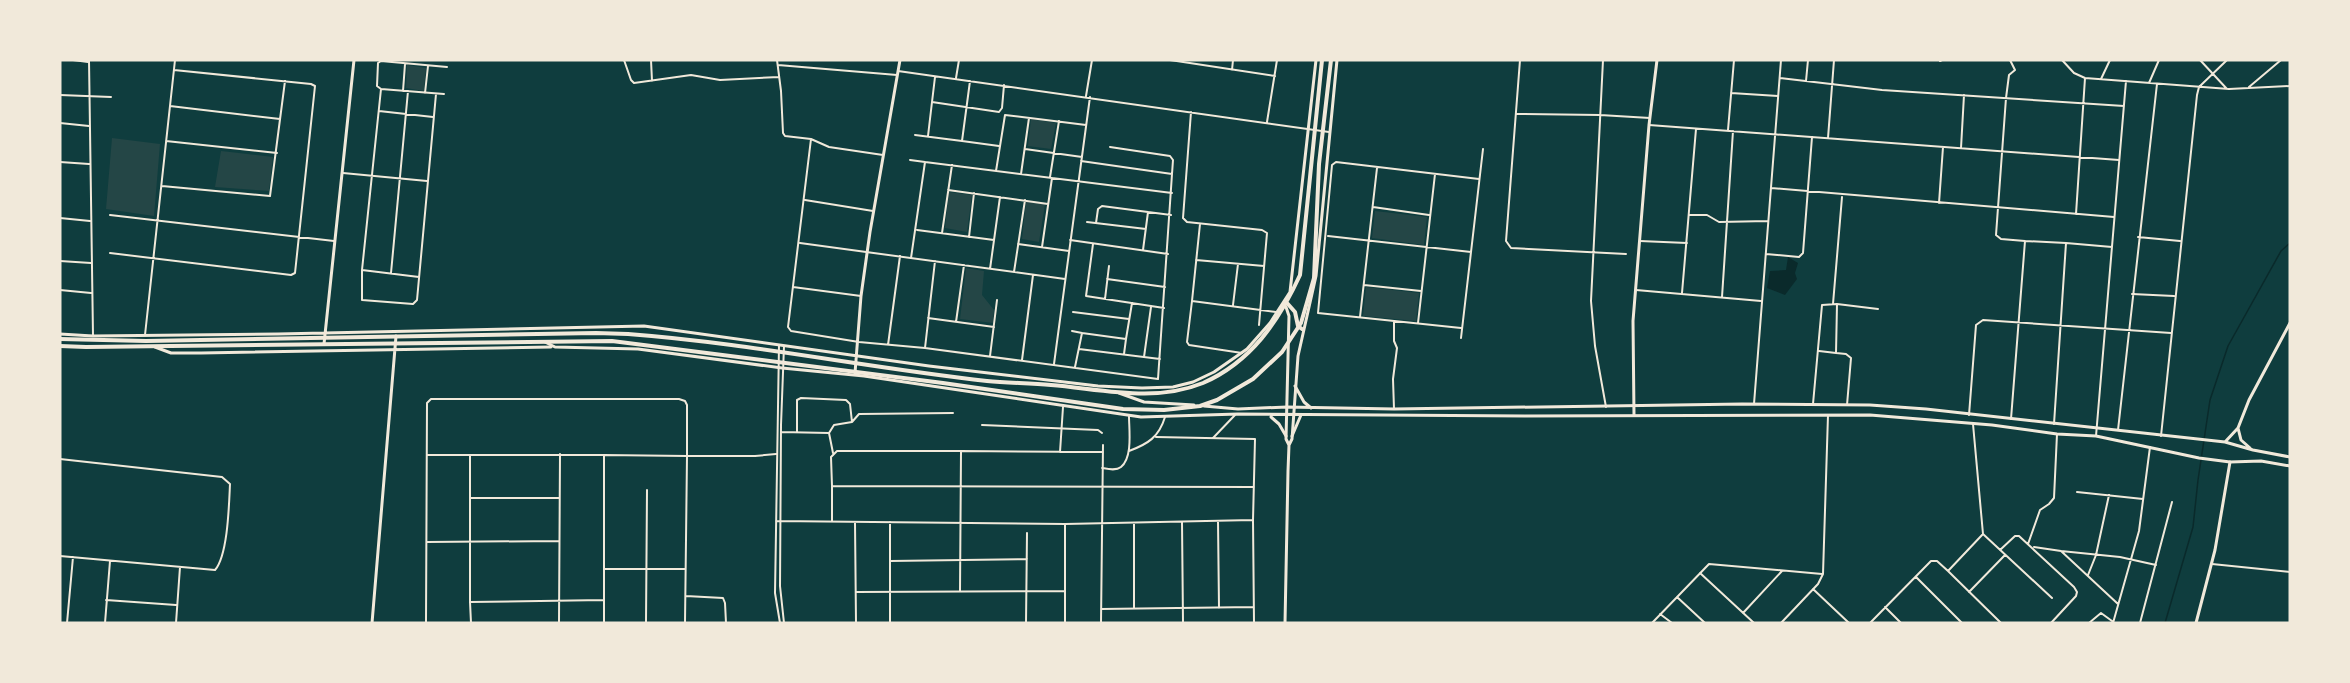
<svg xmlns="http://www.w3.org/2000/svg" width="2350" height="683" viewBox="0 0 2350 683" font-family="Montserrat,sans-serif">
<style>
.green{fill:#244646}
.water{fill:#0a2a2b}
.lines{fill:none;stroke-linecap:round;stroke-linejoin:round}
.stream{stroke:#0a2a2b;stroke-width:1.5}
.minor{stroke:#f1e9da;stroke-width:2}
.tertiary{stroke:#f1e9da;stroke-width:3}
.secondary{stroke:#f1e9da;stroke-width:3}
.primary{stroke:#f1e9da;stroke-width:3}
.trunk{stroke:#f1e9da;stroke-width:4}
</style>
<rect width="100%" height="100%" fill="#0f3d3e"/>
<path class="green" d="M407 65 426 68 424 91 406 88Z
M1031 119 1056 123 1051 149 1028 146Z
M112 138 160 144 154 216 106 209Z
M221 151 273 157 269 191 215 187Z
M949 192 972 195 967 232 945 228Z
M1026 201 1045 204 1039 242 1022 239Z
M1375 211 1427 217 1424 245 1372 238Z
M966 268 984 271 982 295 994 310 993 323 960 319Z
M1366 287 1419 293 1416 321 1363 316Z"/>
<path class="water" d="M1788 257 1798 263 1795 273 1797 279 1785 295 1767 288 1770 271 1786 270Z"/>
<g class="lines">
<path class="stream" d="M2165 623 2193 527 2198 480 2210 400 2228 346 2281 251 2290 243"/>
<path class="minor" d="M73 60 88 62
M89 60 93 336
M624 60 631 80 634 83 691 75 720 80 779 77
M651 60 652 81
M777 60 781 91 783 133 785 136 811 139 829 147 883 155
M1170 60 1275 76
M1520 60 1506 241 1511 248 1626 254
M1603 60 1591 301 1595 346 1606 407
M2010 60 2015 70 2009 75 2006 98 1996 235 2001 239 2025 241 2011 419
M2062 60 2074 73 2085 78 2229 89 2290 86
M2200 60 2227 89
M1940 61 1942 60
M778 65 897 75
M1232 70 1233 60
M898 71 1329 132
M935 77 932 102 999 112 1002 108 1004 85
M956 78 959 60
M1780 78 1882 90 2124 106
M2101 79 2110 60
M970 81 962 141 999 146
M1806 81 1808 60
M2149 83 2159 60
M2249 87 2281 60
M381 89 444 94
M403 91 405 64
M425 93 428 66
M1731 93 1778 96
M436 94 417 300 413 304 362 300V270L381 89 377 86 378 63 381 61 447 67
M60 95 111 97
M1086 96 1092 60
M170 106 280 119
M379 111 433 117
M1191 112 1183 218 1187 222 1262 230 1267 233 1259 325
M1516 114 1600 115 1650 118
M1267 122 1277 60
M60 123 89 126
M1649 125 2119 160
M1728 130 1734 60
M915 135 962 141
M928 136 932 102
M1828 138 1834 60
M811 139 788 327 791 331 859 342 925 348 1158 379 1172 174 1081 161
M166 141 277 153
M1110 147 1170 156 1173 160 1172 174
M1961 148 1964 95
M1025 149 1082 157
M910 160 925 162
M60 162 89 164
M996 171 1005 115 1086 125
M343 173 427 181
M1021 174 1029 118
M1050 177 1059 121
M162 186 270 196 285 81
M1771 188 2114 217
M948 190 1048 204
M805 200 873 211
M1939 203 1943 147
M1373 207 1429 215
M2076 214 2085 78
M110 215 334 241
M1690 215H1707L1719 222 1768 221
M60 218 90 221
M1087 222 1146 229
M1096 223 1098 209 1102 206 1171 215
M1200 224 1192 301 1276 312
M917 230 994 240
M942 233 952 165
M1328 236 1471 252
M969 237 974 193
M2138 237 2180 241
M1070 240 1168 254
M1640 241 1687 243
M2025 241 2066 243
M800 243 1065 279
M1018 244 1069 251
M1093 244 1086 296 1164 308
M1042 247 1052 178
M1143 250 1148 212
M110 253 291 275 295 273 315 86 311 84 174 70
M1766 254 1799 257 1803 253 1812 137
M911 258 925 162 1172 193
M1196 260 1264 266
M60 261 91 263
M990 269 1000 197
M362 270 419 277
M1014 272 1025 200
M391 273 408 91
M1107 279 1165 287
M1364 285 1421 291
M793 287 861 296
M60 290 91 293
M1636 290 1761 301
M1682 293 1696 129
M2132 294 2174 296
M1722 297 1733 131
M1105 299 1109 266
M1192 301 1187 342 1189 345 1242 353
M1833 304 1842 197
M1837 304 1836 353 1846 354 1851 358 1847 405
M1233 305 1238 264
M1073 312 1129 319
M1360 317 1377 168
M928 318 994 327
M956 322 964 265
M1418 323 1435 174
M1461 328 1318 313 1332 165 1336 162 1479 179
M1072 331 1082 333
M145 335 175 60
M1461 338 1483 149
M779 345 775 593 780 623
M888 345 900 256
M784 346 781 425 780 586 784 623
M925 348 935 261
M1079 349 1160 359
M1819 351 1836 353
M1124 354 1126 339
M990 356 997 300
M1144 357 1151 307
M1022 360 1033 275
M1054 364 1090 97
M1075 367 1082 333 1126 339 1132 303
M1754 404 1781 60
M1813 404 1822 305 1837 304 1878 309
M1394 409 1393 379 1397 348 1394 341V321
M1969 415 1976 325 1983 320 2171 333
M2054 424 2066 243 2112 247
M982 425 1098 430 1102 433
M2118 430 2157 84
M781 432 829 433 834 425 852 422 859 414 953 413
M797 432V400L801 398 846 400 850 404 852 422
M829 433 833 453
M2096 436 2126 81
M2161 436 2197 95 2199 87 2227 60
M1156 437 1255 439 1253 520
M1213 438 1235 415
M1129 451C1148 444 1159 437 1165 417
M1060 452 1063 407
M428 455H470
M60 459 222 477 230 484C229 504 228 555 215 570L60 556
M1102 468C1108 469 1116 471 1121 467 1133 457 1129 430 1129 416
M832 486 831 457 837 451H961
M2077 492 2143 499
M470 498H559
M832 520V486L1254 487
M776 521 1065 524 1253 520 1254 623
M1218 521 1219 608
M855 522 856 623
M890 522V561
M1182 522 1183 623
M1065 524V623
M1983 534 2052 598
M427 542 559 541
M2028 544 2040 510 2049 504 2054 498 2057 434
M2034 547 2061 551 2118 604
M2000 550 2015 536H2019L2074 587 2077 592 2076 596 2051 623
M2061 551 2120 557 2156 565
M2212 564 2290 572
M604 569H685
M1948 571 2001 623
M1700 573 1754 623
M2088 575 2096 555 2109 495
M1916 577 1962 623
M1813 589 1849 623
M960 591 961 451 1103 452
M856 592 1065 591
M1969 592 2005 555
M686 596 723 598 725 603 726 623
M1677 597 1705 623
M106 600 176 605
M470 602V455H604
M1885 607 1901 623
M1134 608V523
M1101 609 1254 607
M1743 613 1782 571
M1660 614 1672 623
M67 623 73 557
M105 623 110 561
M176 623 180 567
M426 623 427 403 431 399H679L685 401 687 405V456H755L776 454
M471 623 470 602 604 600
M559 623 560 454
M604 623V455L687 456 685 623
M646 623 647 490
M890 623V561L1027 559
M1026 623 1027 533
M1101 623 1103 445
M1652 623 1709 564 1822 574
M1781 623 1818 584 1823 574 1828 415
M1870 623 1931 561H1937L1948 571 1983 534 1973 424
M2089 623 2101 613 2112 621
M2113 623 2139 531 2150 447
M2140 623 2172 502"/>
<path class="tertiary" d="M60 334 93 336 278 334 644 326 929 366 1098 386 1142 388 1173 387 1193 382 1214 372 1247 349 1270 323 1290 292 1316 60
M324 344 354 60
M155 347 171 353H201L551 347
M855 373 861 296 870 232 900 60
M1634 415 1633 321 1649 125 1657 60
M372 623 396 336
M2196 623 2215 550 2230 462"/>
<path class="secondary" d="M1286 307 1289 316 1286 439 1289 445
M1285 623 1288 471 1289 445 1292 439 1298 356 1316 276 1337 60"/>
<path class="primary" d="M545 342 555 347 638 349 782 368 864 376 1141 417 1238 414 1525 416 1870 415 1992 425 2057 434 2096 436 2199 458 2230 462 2261 461 2290 466
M1295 386 1304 402 1311 408
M1119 393 1144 402 1194 405
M1204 406 1238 409 1287 407 1394 409 1742 404 1870 405 1926 409 2225 442 2253 450 2290 457
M1271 417 1279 424 1286 436
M2238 428 2241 440 2250 448
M1292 436 1301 415
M2225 442 2238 428 2249 400 2290 323"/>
<path class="trunk" d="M1287 303 1295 312 1298 326 1302 329
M60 339 146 341 596 333 628 334C748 343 868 368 987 381 1008 383 1030 383 1051 385 1101 389 1154 403 1203 383 1251 362 1279 321 1300 275L1322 60
M60 346 86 347 612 341 943 383 1123 409 1164 410 1200 406 1217 400 1253 379 1282 352 1301 323 1314 278 1319 164 1331 60"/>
</g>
<rect width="2350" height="683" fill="none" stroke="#f1e9da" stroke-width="123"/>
</svg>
